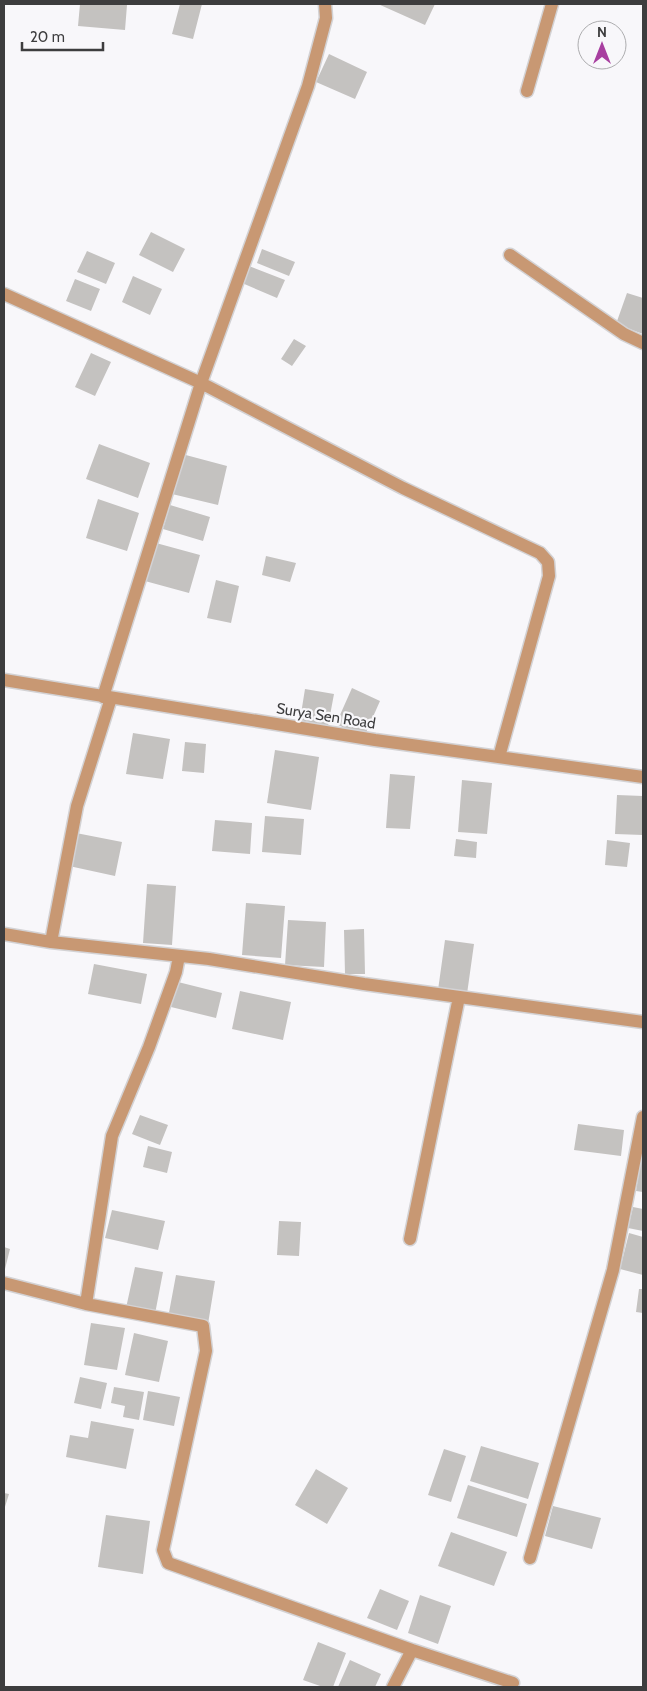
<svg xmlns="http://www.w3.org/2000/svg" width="647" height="1691" viewBox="0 0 647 1691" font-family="Cabin,sans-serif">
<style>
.building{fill:#c4c2c0}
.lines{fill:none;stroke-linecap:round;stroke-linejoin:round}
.minor-casing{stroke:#d3d2d4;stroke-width:15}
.minor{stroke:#c89873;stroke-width:12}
.labels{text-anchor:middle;stroke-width:4.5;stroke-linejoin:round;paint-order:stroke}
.street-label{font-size:15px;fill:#3d3d3e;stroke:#f8f7fa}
</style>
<rect width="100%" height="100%" fill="#f8f7fa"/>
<path class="building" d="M80 4 127 5 125 30 78 26Z
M180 4H202L193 39 172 34Z
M378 4H435L425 25Z
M329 54 367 72 355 99 316 82Z
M151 232 185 249 173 272 139 255Z
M262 249 295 262 289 276 257 263Z
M87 251 115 263 106 284 77 272Z
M249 266 285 280 277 298 242 283Z
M133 276 162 289 150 315 122 302Z
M75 279 100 289 91 311 66 301Z
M627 293 643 298V334L616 324Z
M294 339 306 346 292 366 281 359Z
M91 353 111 362 95 396 75 387Z
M99 444 150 463 138 498 86 479Z
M182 454 227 466 218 505 172 494Z
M98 499 139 513 127 551 86 538Z
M170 505 210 517 203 541 163 529Z
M156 543 200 555 189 593 145 581Z
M266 556 296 563 290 582 262 575Z
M216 580 239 586 231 623 207 618Z
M352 688 380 701 364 737 336 724Z
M305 689 334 694 328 726 300 720Z
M133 733 170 739 163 779 126 774Z
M185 742 206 744 204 773 182 771Z
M275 750 319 757 311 810 267 803Z
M390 774 415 776 410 829 386 828Z
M462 780 492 783 487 834 458 832Z
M617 795 643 796V835L615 834Z
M265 816 304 819 301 855 262 852Z
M215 820 252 823 250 854 212 851Z
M76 833 122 842 115 876 69 866Z
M456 839 477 842 476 858 454 856Z
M607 840 630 843 627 867 605 865Z
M147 884 176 886 172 945 143 943Z
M246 903 285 906 281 958 242 955Z
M288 920 326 922 324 967 285 965Z
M364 929 365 974H345L344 930Z
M445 940 474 944 467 994 438 990Z
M94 964 147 974 141 1004 88 994Z
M178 982 222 993 216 1018 171 1007Z
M240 991 291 1002 283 1040 232 1029Z
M140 1115 168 1125 160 1145 132 1134Z
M578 1124 624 1130 621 1156 574 1150Z
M148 1146 172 1152 167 1173 143 1167Z
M642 1152 643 1153V1192L636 1191Z
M633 1207 643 1209V1231L628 1228Z
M112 1210 165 1221 158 1250 105 1238Z
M279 1221 301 1222 299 1256 277 1255Z
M629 1233 643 1237V1275L620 1269Z
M4 1247 10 1249 4 1273Z
M135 1267 163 1272 155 1314 126 1308Z
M176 1275 215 1281 208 1324 168 1318Z
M639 1289H643V1313L636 1312Z
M91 1323 125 1328 117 1370 84 1365Z
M134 1333 168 1341 159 1382 125 1375Z
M80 1377 107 1383 101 1409 74 1403Z
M114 1387 144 1392 139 1420 123 1417 125 1406 111 1403Z
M148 1391 180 1397 174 1426 143 1420Z
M91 1421 134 1429 126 1469 66 1457 70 1435 88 1438Z
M481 1446 539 1463 528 1499 470 1481Z
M444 1449 466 1456 451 1502 428 1495Z
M316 1469 348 1488 327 1524 295 1505Z
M468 1485 527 1504 517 1537 457 1518Z
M4 1493 9 1494 4 1510Z
M553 1506 601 1518 592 1549 545 1536Z
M106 1515 150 1521 143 1574 98 1567Z
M451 1532 507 1552 494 1586 438 1566Z
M380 1589 409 1601 397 1630 367 1618Z
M420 1595 451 1606 438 1644 408 1633Z
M318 1642 346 1653 333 1687H323L303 1680Z
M350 1660 381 1674 375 1687H338Z"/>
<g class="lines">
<defs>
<path id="minor" d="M527 91 552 4
M510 255 624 334 643 343
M4 294 201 383 403 488 540 553 548 562 549 576 499 757
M4 680 375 740 643 777
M103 697 201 383 308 86 326 18 325 4
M4 934 51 942 77 806 111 698
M51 942 209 959 364 984 643 1022
M410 1239 459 997
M4 1283 86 1304 203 1326 206 1351 163 1550 168 1563 412 1650 513 1683
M86 1304 112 1136 149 1047 176 972 179 956
M530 1558 613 1270 643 1117
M393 1687 412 1650"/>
</defs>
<use href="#minor" class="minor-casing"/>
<use href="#minor" class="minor"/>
</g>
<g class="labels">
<g class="street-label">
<text transform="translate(326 716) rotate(9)" y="5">Surya Sen Road</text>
</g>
</g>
<rect width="647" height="1691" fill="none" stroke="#3d3d3e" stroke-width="10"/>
<g transform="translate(602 45)"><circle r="24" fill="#f8f7fa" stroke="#adadaf"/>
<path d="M0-4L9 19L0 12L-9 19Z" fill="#a83fa0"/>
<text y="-8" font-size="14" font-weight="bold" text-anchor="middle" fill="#3d3d3e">N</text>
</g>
<path d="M22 42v8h81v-8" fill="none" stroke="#3d3d3e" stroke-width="2.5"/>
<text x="30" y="42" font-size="15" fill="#3d3d3e" stroke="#f8f7fa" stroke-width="4" paint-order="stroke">20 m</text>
</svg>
